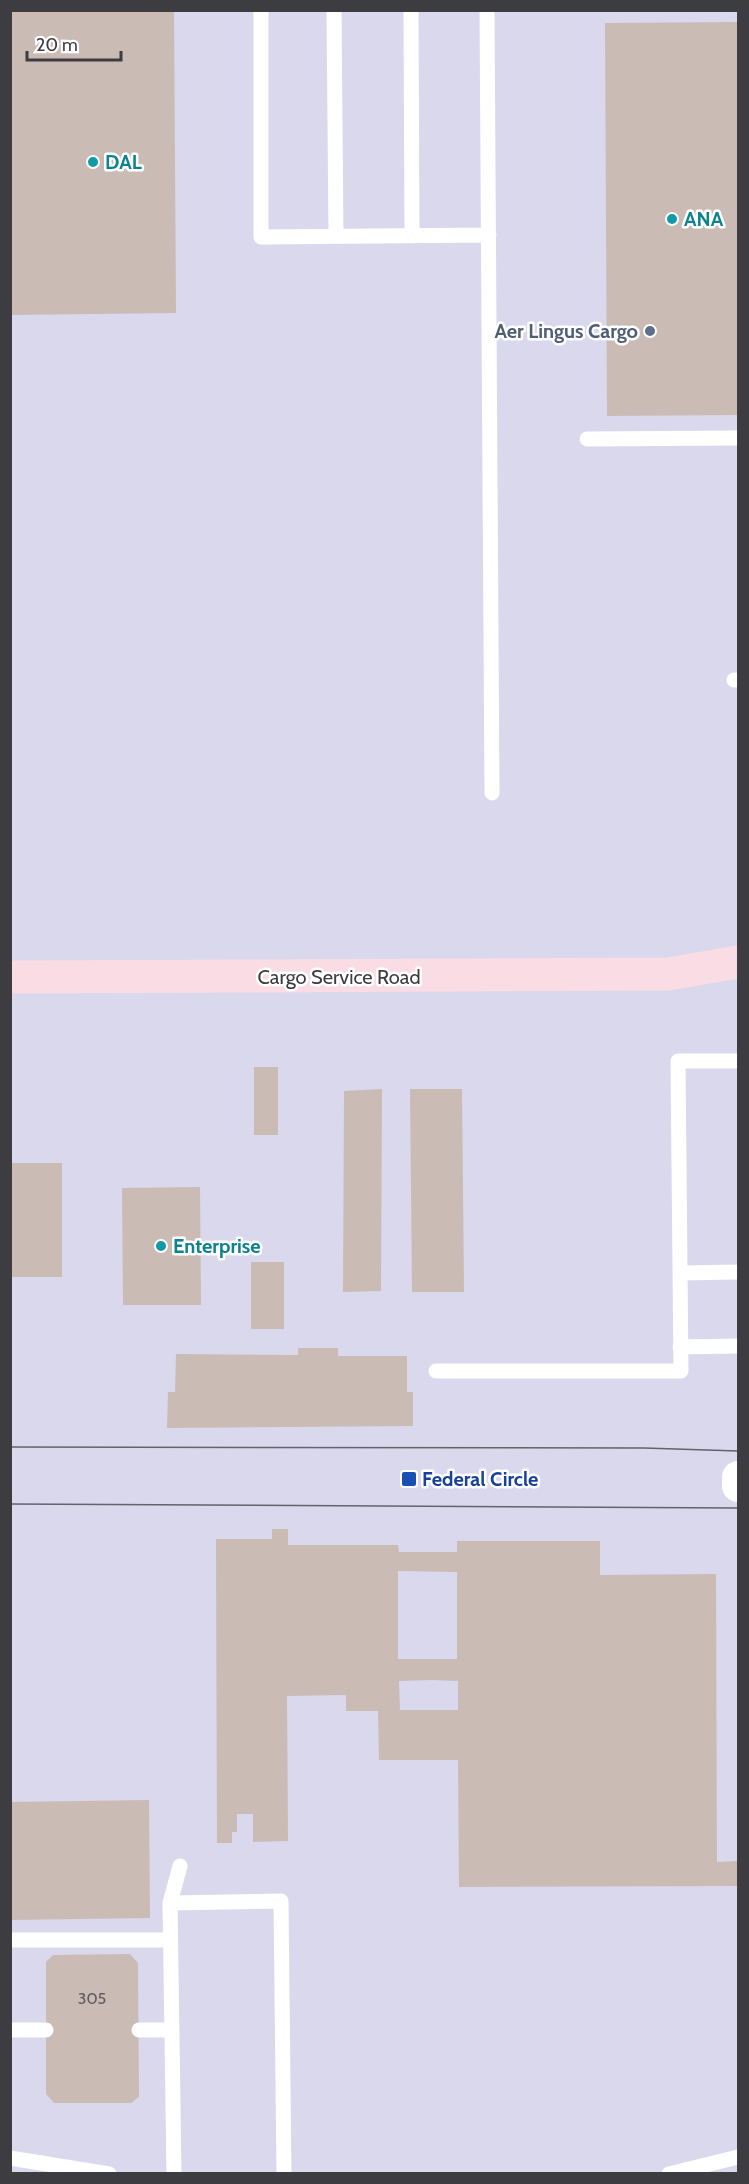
<svg xmlns="http://www.w3.org/2000/svg" width="749" height="2184" viewBox="0 0 749 2184" font-family="Cabin,sans-serif">
<style>
.built{fill:#dad8ec}
.building{fill:#cabbb5;fill-rule:evenodd}
.lines{fill:none;stroke-linecap:round;stroke-linejoin:round}
.lane{stroke:#fff;stroke-width:15}
.street{stroke:#fff;stroke-width:32}
.secondary{stroke:#f9dce4;stroke-width:33}
.tram{stroke:#63636a;stroke-width:1.5}
.culture-dot{fill:#0f9aa8;stroke:#fff;stroke-width:2}
.service-dot{fill:#5c6f8a;stroke:#fff;stroke-width:2}
.transit-dot{fill:#1a4fb4;stroke:#fff;stroke-width:2}
.labels{text-anchor:middle;stroke-width:5;stroke-linejoin:round;paint-order:stroke}
.number-label{font-size:16px;fill:#605c5e}
.culture-label{font-size:20px;font-weight:bold;fill:#0d838f;stroke:#fff;text-anchor:start}
.service-label{font-size:20px;font-weight:bold;fill:#4e5e75;stroke:#fff;text-anchor:end}
.street-label{font-size:20px;fill:#3c3c41;stroke:#fff}
.transit-label{font-size:20px;font-weight:bold;fill:#164399;stroke:#fff;text-anchor:start}
</style>
<rect width="100%" height="100%" fill="#e5e4f2"/>
<path class="built" d="M11 11H738V2173L11 2174Z"/>
<path class="building" d="M10 10H174L176 313 10 315Z
M738 22V415L607 416 605 23Z
M254 1067H278V1135H254Z
M382 1089 381 1291 343 1292 344 1091Z
M410 1089H462L464 1292H412Z
M10 1163H62V1277H10Z
M200 1187 201 1305H123L122 1188Z
M251 1262H284V1329H251Z
M298 1348H338V1356H407V1392H413V1426L167 1428 168 1392H175L176 1354 298 1355Z
M272 1529H288V1545H398L399 1552H457V1541H600V1575L716 1574 717 1862 738 1861V1886L459 1887 458 1760H379L378 1711H346V1695L287 1696 288 1841 253 1842V1814H237V1832H232V1843H217L216 1539H272ZM398 1571 457 1572V1659H398ZM432 1680 458 1681V1710H400L399 1681Z
M149 1800 150 1918 10 1920V1802Z
M130 1954 138 1963 139 2097 131 2103H54L46 2094V1962L53 1955Z"/>
<g class="lines">
<path class="lane" d="M261 10V237L489 235
M334 10 336 236
M411 10 412 236
M487 10 492 793
M587 439 738 438
M734 680H738
M680 1273 738 1272
M680 1347 738 1346
M436 1371H681L678 1061H738
M170 1903 180 1866
M10 1940H170
M10 2030H46
M139 2030H170
M10 2158 109 2174
M174 2174 170 1903 281 1901 284 2174
M669 2174 738 2157"/>
<path class="street" d="M738 1477V1486"/>
<path class="secondary" d="M10 977 668 974 738 962"/>
<path class="tram" d="M10 1447 644 1448 738 1451
M10 1504 738 1508"/>
</g>
<g class="culture-dot">
<circle cx="93" cy="162" r="6"/>
<circle cx="672" cy="219" r="6"/>
<circle cx="161" cy="1246" r="6"/>
</g>
<circle class="service-dot" cx="650" cy="331" r="6"/>
<rect class="transit-dot" x="401" y="1471" width="16" height="16" rx="3"/>
<g class="labels">
<g class="number-label">
<text x="92" y="2004">305</text>
</g>
<g class="culture-label">
<text x="105" y="169">DAL</text>
<text x="684" y="226">ANA</text>
<text x="173" y="1253">Enterprise</text>
</g>
<g class="service-label">
<text x="638" y="338">Aer Lingus Cargo</text>
</g>
<g class="street-label">
<text x="339" y="984">Cargo Service Road</text>
</g>
<g class="transit-label">
<text x="422" y="1486">Federal Circle</text>
</g>
</g>
<rect width="749" height="2184" fill="none" stroke="#3c3c41" stroke-width="24"/>
<path d="M27 51v9h94v-9" fill="none" stroke="#3c3c41" stroke-width="3"/>
<text x="36" y="51" font-size="18" fill="#3c3c41" stroke="#ffffff" stroke-width="4.5" paint-order="stroke">20 m</text>
</svg>
